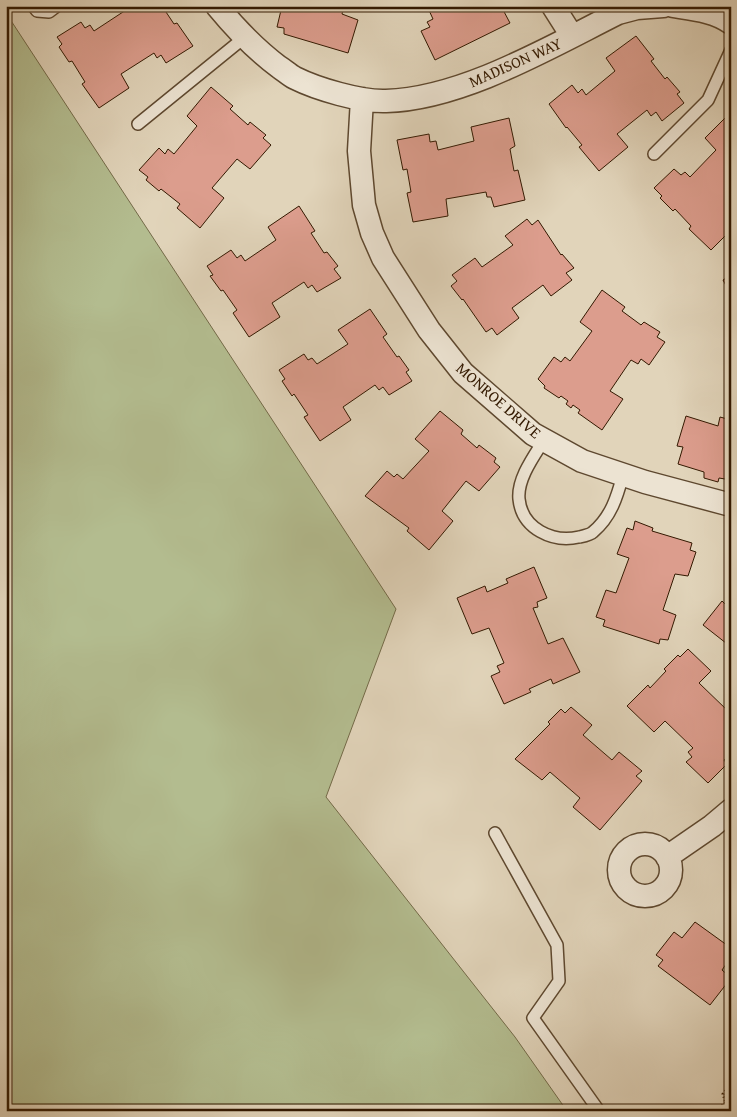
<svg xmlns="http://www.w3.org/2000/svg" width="737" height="1117" viewBox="0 0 737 1117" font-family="'Gentium Book Plus',serif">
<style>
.green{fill:#b3bc8f;stroke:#736a48}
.building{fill:#dc9d8d;stroke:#331901}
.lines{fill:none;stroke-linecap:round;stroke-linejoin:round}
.lane-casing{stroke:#5e482f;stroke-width:14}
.street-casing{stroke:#5e482f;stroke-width:25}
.path{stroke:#331901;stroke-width:3;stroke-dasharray:1 2.5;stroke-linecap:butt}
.lane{stroke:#ece3d2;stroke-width:11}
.street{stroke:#ece3d2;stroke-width:22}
.labels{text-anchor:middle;stroke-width:4.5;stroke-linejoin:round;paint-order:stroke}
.street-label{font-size:16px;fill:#331901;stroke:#ece3d2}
</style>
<rect width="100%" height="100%" fill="#e1d4ba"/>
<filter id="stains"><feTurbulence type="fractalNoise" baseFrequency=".004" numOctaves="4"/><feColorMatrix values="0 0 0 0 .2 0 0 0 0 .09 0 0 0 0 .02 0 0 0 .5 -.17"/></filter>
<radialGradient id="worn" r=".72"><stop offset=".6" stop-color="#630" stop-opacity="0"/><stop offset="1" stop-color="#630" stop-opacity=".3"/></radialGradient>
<path class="green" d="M6 13 396 609 326 797 515 1037 567 1111H6Z"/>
<path class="building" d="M124 6H162L174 24 177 23 193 46 166 63 161 55 157 58 154 53 121 74 129 88 99 108 82 84 85 82 72 61 69 62 59 47 62 44 57 37 81 22 85 28 90 25 94 31 126 10Z
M282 6H344L342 14 358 20 348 53 284 34V28L277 27Z
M427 6H501L510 23 435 60 421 31 430 27 427 22 433 19Z
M636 36 654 59 651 61 665 79 667 77 680 92 677 94 684 103 662 121 656 112 651 116 647 110 617 134 628 147 599 171 579 147 582 145 567 127 566 128 549 104 572 85 578 93 582 89 586 95 615 71 606 58Z
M211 87 233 106 230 109 248 125 250 122 266 135 263 138 271 145 250 169 237 159 212 188 224 198 200 228 177 208 180 204 161 189 159 191 146 180 148 177 139 170 159 148 165 154 168 149 174 154 197 126 187 116Z
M731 112V206L725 212 731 218V230L711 250 689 229 691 226 675 209 673 211 660 198 662 196 654 188 674 169 681 175 685 172 690 177 716 150 705 138Z
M509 118 515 146 510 149 514 171 518 170 525 200 494 207 491 197H487L486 192 446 199 448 216 413 222 407 193 411 192 407 169 403 170 397 140 429 134 430 142 436 141 438 150 474 141 471 127Z
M299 206 315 231 311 233 324 253 327 252 338 266 334 269 341 278 317 292 312 285 308 288 304 282 272 303 280 317 249 337 233 313 237 310 223 290 221 291 210 276 213 275 207 266 231 250 237 258 241 255 245 261 276 240 268 227Z
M527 219 532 225 538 220 561 255 562 254 574 268 566 273 572 280 551 296 543 285 512 308 519 318 497 335 492 328 486 332 463 299 462 300 451 286 457 281 452 275 475 258 482 267 513 245 505 236Z
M731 275V295L723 280Z
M602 290 625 307 622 311 641 325 644 322 660 332 657 337 665 342 649 365 641 359 638 364 631 360 610 391 623 399 602 430 578 413 580 410 573 405 571 408 566 404 568 401 561 396 559 398 544 388 545 386 538 379 554 357 561 362 565 357 570 361 592 331 580 322Z
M370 309 387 334 383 337 397 357 399 356 409 370 406 372 412 381 389 395 383 387 379 390 375 385 343 407 351 420 320 441 304 417 308 415 294 394 292 396 282 381 285 379 279 370 304 354 308 360 312 358 317 364 348 344 338 330Z
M440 411 463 430 461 434 477 448 479 445 496 458 494 462 500 467 479 491 466 481 442 511 453 521 429 550 407 531 409 528 365 496 387 471 394 477 397 474 403 479 429 451 415 439Z
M686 416 718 426 720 417 731 420V480L719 478 718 482 704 478V472L678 464 683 447 677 446Z
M635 521 653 528 652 531 692 543 690 550 696 552 688 576 675 574 663 610 676 615 668 640 660 639 659 644 603 626 605 620 596 617 606 590 616 593 629 558 617 554 627 528 633 530Z
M534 567 547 598 537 602 538 607 533 608 548 644 563 638 580 672 553 684 551 679 529 689 531 692 504 704 491 676 500 672 497 666 504 663 489 628 472 634 457 598 485 586 487 592 508 583 506 579Z
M731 597V647L703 625 722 601 725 604Z
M688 649 711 671 699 683 728 711 731 708V753L724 760 727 764 708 783 686 762 692 757 688 752 693 748 665 721 654 732 627 706 648 685 650 688 666 671 664 669 678 655 680 657Z
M571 707 592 725 583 735 612 760 619 752 642 771 636 776 642 781 600 830 573 807 580 798 550 772 542 780 515 759 550 724 548 722 561 709 565 713Z
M695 922 731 948V957L722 970 731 978 710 1005 658 966 663 960 656 955 674 932 682 938Z"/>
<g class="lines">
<defs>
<path id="lane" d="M33 6 37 11 49 12 57 6
M138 124 245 37
M654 154 708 100 731 50
M544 440C534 456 517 479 519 499 522 529 553 543 579 537 584 536 590 535 593 532 611 517 617 497 623 475
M495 833 557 945 559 981 533 1018 599 1111"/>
<path id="street" d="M217 6C236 29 256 50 279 67 284 70 289 75 295 78 317 89 361 102 386 101 462 99 550 47 618 13L637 8 663 6
M553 6 572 36
M673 6C692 9 715 11 731 23
M362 99 359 151 364 205 372 233 383 258 429 330 463 373 533 434 582 461 645 482 731 505
M619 870a26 26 0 1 1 52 0a26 26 0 1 1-52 0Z
M667 857 712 826 731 810"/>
</defs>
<use href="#lane" class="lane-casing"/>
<use href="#street" class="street-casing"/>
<path class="path" d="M713 1111 726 1103 723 1094 731 1084"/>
<use href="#lane" class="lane"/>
<use href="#street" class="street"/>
</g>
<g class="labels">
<g class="street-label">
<text transform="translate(515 62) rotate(-24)" y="6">MADISON WAY</text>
<text transform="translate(499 400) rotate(41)" y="6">MONROE DRIVE</text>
</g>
</g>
<rect width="737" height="1117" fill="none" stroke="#e1d4ba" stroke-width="25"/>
<rect x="8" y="8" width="722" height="1102" fill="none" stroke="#331901" stroke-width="2.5"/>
<rect x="12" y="12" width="712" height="1092" fill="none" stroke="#331901"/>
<rect width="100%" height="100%" filter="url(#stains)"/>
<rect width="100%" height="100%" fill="url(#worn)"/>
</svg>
